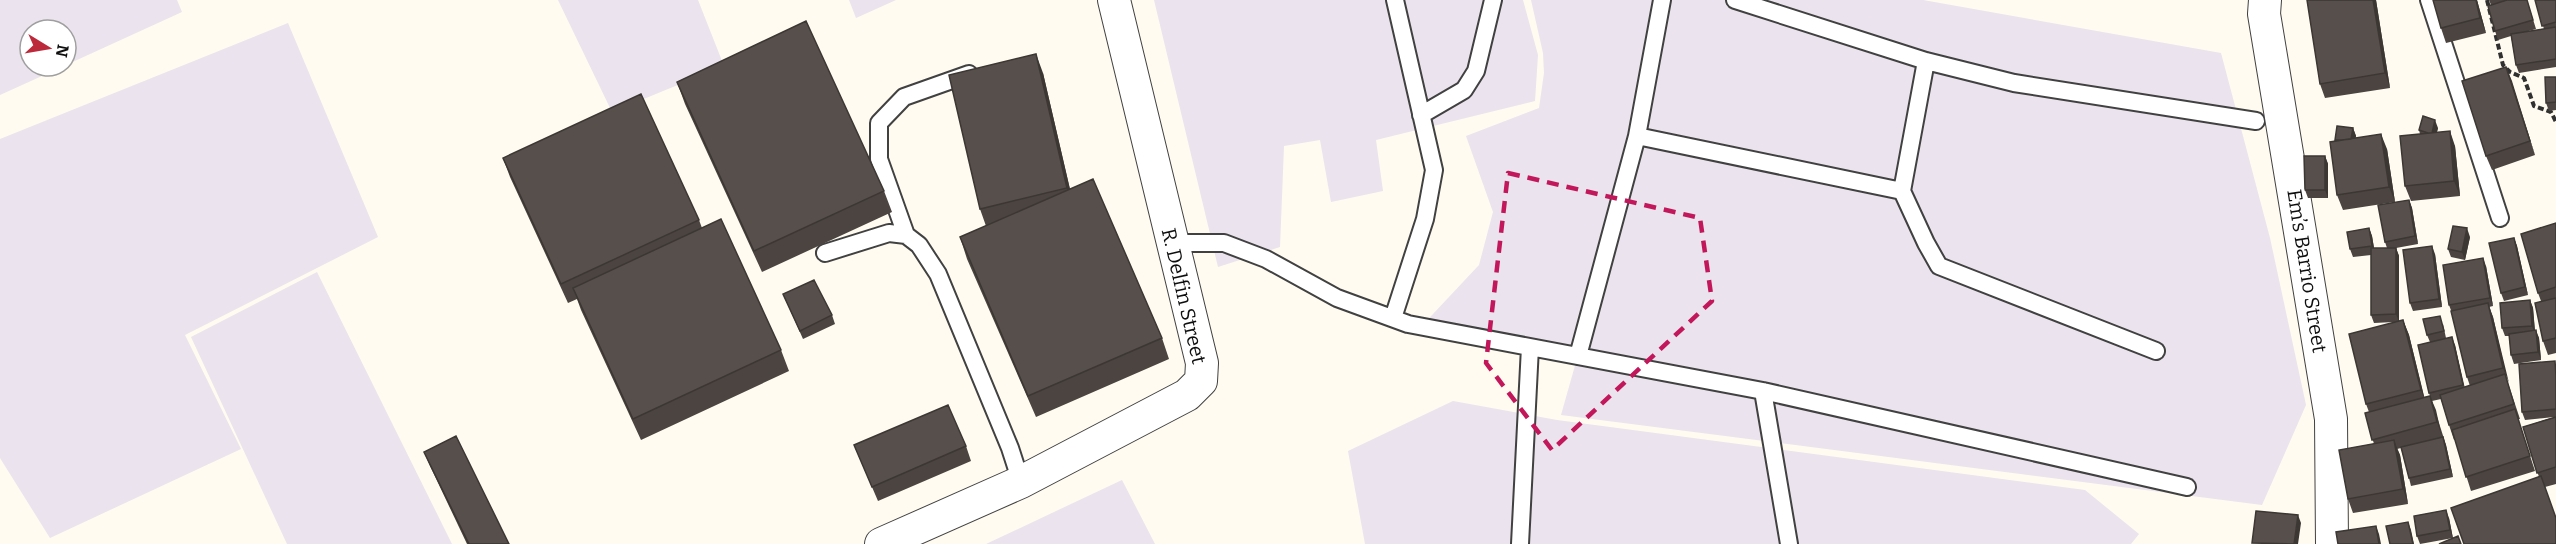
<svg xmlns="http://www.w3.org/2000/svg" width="2556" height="544" viewBox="0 0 2556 544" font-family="Bitter,serif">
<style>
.industrial{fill:#ebe3ed}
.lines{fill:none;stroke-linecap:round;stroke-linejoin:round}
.service-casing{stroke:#414141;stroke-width:20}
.minor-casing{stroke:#414141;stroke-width:34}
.path{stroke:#303030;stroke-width:4;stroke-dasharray:6 3;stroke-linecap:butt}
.service{stroke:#fff;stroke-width:16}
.minor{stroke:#fff;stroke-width:32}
.wall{fill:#4b4440}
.shaded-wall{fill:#3d3734}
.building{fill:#574f4b;stroke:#3d3734;stroke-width:1.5}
.marked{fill:none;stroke:#c2185b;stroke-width:4.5;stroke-dasharray:12 8;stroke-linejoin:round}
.labels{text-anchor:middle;stroke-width:6;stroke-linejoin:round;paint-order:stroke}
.street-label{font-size:20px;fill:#0e0e0e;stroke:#fff}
</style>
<rect width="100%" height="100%" fill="#fffbf0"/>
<path class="industrial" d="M0 0H177L182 12 66 65V30H30V66H64L0 95Z
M558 0H698L724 66 612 112Z
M849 0H896L856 18Z
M1154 0H1523L1538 55 1535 101 1376 140 1383 191 1331 202 1320 140 1284 146 1280 247 1218 267Z
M1531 0H1923L2221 53 2270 238 2306 405 2262 505 1561 415 1576 362 1418 330 1479 265 1493 212 1466 136 1539 108 1544 73 1543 53Z
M288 23 378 237 185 335 241 449 50 538 0 458V139Z
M317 272 452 544H287L191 337Z
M1453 401 1557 420 2085 490 2139 534 2131 544H1365L1348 451Z
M1122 480 1155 544H986Z"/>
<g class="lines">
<defs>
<path id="service" d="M1735 0 1926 61 2014 83 2256 121
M2429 0 2500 218
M1926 61 1902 191 1926 243 1939 266 2156 351
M1421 115 1464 90 1476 71 1493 0
M1637 136 1902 191
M906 235 879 159V123L904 97 969 74
M1172 243H1224L1266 259 1337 298 1408 324 1763 391 2187 487
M825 253 889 233 906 235 919 245 938 274 1010 448 1021 482
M1393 318 1425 219 1434 170 1395 0
M1578 356 1637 136 1662 0
M1763 391 1789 544
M1520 544 1530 347"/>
<path id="minor" d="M2265 0 2264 14 2331 419 2332 544
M881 544 1021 482 1187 395 1201 381 1202 363 1114 0"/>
</defs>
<use href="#service" class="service-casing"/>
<use href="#minor" class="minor-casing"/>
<path class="path" d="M2487 0 2503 65 2510 72 2524 78 2534 106 2551 112 2556 122"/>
<use href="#service" class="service"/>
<use href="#minor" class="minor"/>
</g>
<path class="wall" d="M2307 0H2376L2390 88 2325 98 2320 84Z
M2433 0H2477L2486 33 2446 43 2441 28Z
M2489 0H2527L2536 29 2525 32 2544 29 2535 0H2556V67L2519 73 2516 65 2511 36 2498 40 2495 31 2491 5Z
M2506 67 2535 155 2492 170 2486 156Z
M1043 73 1070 189 1162 338 1169 359 1036 417 967 259 960 237 986 226 980 209Z
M2556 77V110L2549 111 2546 103Z
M677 82 884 191 892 212 762 272 685 104Z
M2353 128 2356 136 2355 138 2387 149 2395 202 2343 210 2337 195 2335 140Z
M2438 128 2437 132 2455 146 2460 196 2411 201 2405 186 2420 134 2419 130Z
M2325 156 2328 164V198H2308L2305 190Z
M503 158 699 220 702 228 781 350 789 371 641 440 581 310 577 299 568 303 510 177Z
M2409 200 2412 208 2418 244 2396 248 2399 256V321L2403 320 2409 335 2424 397 2430 396 2429 393 2430 342 2427 335 2443 324 2446 338 2455 345 2464 387 2470 386 2467 377 2452 313 2449 305 2486 266 2493 306 2489 307 2493 317 2508 383 2520 419H2518L2535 471 2471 491 2455 440H2454L2449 425 2441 399 2432 401 2446 445 2453 477 2411 486 2409 478 2401 448 2397 449 2400 455 2408 504 2353 513 2348 499 2374 444 2365 413 2369 412 2366 404 2394 322 2374 323 2371 315V255L2353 257 2350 249 2369 228 2372 236 2374 248H2387L2385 242Z
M2556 223V353L2548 355 2543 341 2541 301 2538 293Z
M2470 237 2465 260 2451 257 2448 249Z
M2514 238 2517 246 2528 295 2504 301 2501 293Z
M2435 254 2442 307 2413 311 2410 303Z
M783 294 832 315 835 324 803 339Z
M2530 300 2533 308 2535 330 2539 338 2541 360 2514 364 2511 355 2509 336H2505L2502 328Z
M2556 364V484L2545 487 2539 477 2523 427 2554 417 2525 420 2522 412Z
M854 445 966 446 971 461 878 501Z
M424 452 509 544H467L430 466Z
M2449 518 2453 538 2420 544 2417 536Z"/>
<path class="shaded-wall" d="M2373 0H2376L2390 88 2385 73Z
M2476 0H2477L2486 33 2480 18Z
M1036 54 1043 73 1074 207 1067 188Z
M2506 67 2512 81 2535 155 2530 141Z
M2435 120 2438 128 2434 142 2431 134Z
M2353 128 2356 136 2354 150 2351 142Z
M2450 131 2455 146 2460 196 2454 181Z
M2381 134 2387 149 2395 202 2389 187Z
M2325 156 2328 164V198L2325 190Z
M2409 200 2412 208 2418 244 2415 236Z
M2369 228 2372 236 2375 254 2372 246Z
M2467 228 2470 237 2465 260 2462 252Z
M2514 238 2517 246 2528 295 2525 287Z
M2432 246 2435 254 2442 307 2439 299Z
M2396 248 2399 256V322L2396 314Z
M2483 258 2486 266 2493 306 2490 298Z
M2530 300 2533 308 2535 334 2532 326Z
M2488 303 2493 317 2509 383 2503 368Z
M2403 320 2409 335 2426 404 2421 390Z
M2536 330 2539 338 2541 360 2538 352Z
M2452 337 2455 345 2466 393 2463 385Z
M2430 396 2436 410 2442 437 2437 422Z
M2443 437 2446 445 2453 477 2450 469Z
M2394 440 2400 455 2408 504 2403 489Z
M2446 510 2449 518 2453 539 2450 530Z
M2298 515 2301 523 2298 544H2294Z
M2408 522 2411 530 2414 544H2413Z
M2376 526 2379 534 2381 544H2379Z"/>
<path class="building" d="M2307 0H2373L2385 73 2320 84Z
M2433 0H2476L2480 18 2441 28Z
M2507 0H2527L2533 20 2495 31 2488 6Z
M2535 0H2556V22L2542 26Z
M806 21 884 191 754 251 677 82Z
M2556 27V59L2516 65 2511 34Z
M1036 54 1067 188 980 209 949 75Z
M2506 67 2530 141 2486 156 2462 81Z
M2545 77H2556V102L2546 103Z
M641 94 699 220 561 284 503 158Z
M2423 116 2435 120 2432 133H2428L2419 130Z
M2337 126 2353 128 2351 139 2341 140H2335Z
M2450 131 2454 181 2405 186 2400 136Z
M2381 134 2389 187 2337 195 2330 142Z
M2304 156H2325V190H2305Z
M1093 179 1162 338 1028 396 960 237Z
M2409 200 2415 236 2385 242 2378 205Z
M721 219 781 350 633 419 573 288Z
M2556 223V287L2538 293 2521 234Z
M2453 226 2467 228 2462 252 2448 249Z
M2369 228 2372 246 2350 249 2347 232Z
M2514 238 2525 287 2501 293 2489 243Z
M2432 246 2439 299 2410 303 2403 250Z
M2371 248H2396V314L2371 315Z
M2483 258 2490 298 2449 305 2443 265Z
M814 280 832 315 800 331 783 294Z
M2556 298V338L2543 341 2535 303Z
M2530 300 2532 326 2502 328 2500 303Z
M2488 303 2503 368 2467 377 2451 311Z
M2440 316 2444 331 2427 335 2423 319Z
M2403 320 2421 390 2366 404 2349 334Z
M2536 330 2538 352 2511 355 2509 334Z
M2452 337 2463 385 2429 393 2418 345Z
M2555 361 2556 376V409L2522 412 2519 364Z
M2505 374 2514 404 2449 425 2440 395Z
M2430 396 2437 422 2372 440 2365 413Z
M948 405 966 446 872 487 854 445Z
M2515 409 2530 456 2466 477 2452 430Z
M2556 417V467L2537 473 2523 427Z
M456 436 509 544H469L424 452Z
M2443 437 2450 469 2409 478 2401 447Z
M2394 440 2403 489 2348 499 2339 450Z
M2541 476 2556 518V544H2464L2451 508Z
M2446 510 2450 530 2417 536 2414 516Z
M2256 511 2298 515 2294 544 2252 543Z
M2408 522 2413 544H2390L2386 526Z
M2376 526 2379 544H2338L2336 532Z
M2458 536 2461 544H2439Z"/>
<path class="marked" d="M1508 173 1700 218 1712 301 1552 450 1486 363Z"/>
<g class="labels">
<g class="street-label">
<text transform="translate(2307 271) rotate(81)" y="7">Em’s Barrio Street</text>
<text transform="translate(1184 296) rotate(77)" y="7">R. Delfin Street</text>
</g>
</g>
<g transform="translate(48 48) rotate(101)"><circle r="28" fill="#ffffff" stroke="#9f9f9f" stroke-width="1.5"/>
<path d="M0-4.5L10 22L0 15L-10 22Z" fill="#bb293a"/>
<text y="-9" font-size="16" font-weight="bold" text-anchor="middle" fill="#0e0e0e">N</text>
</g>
</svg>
